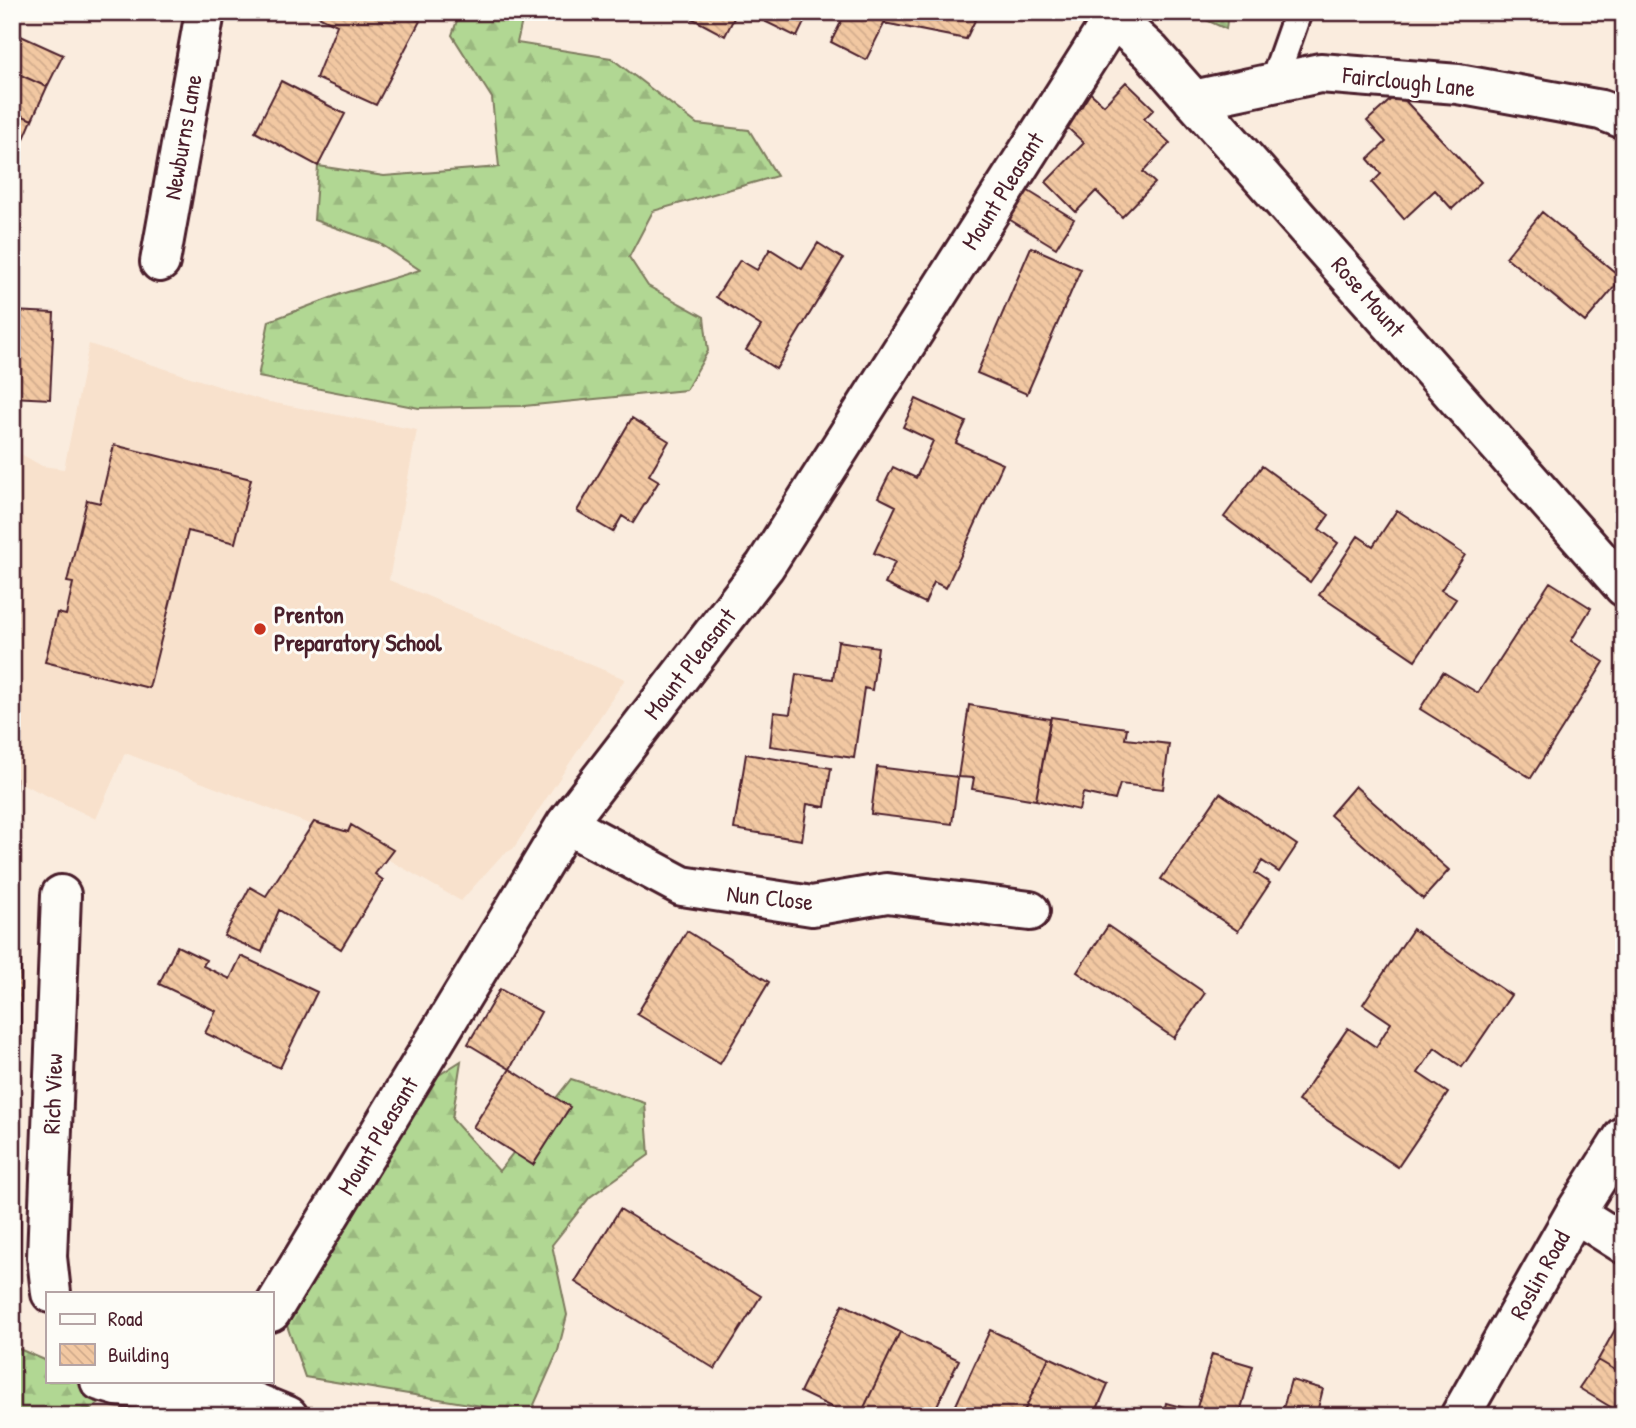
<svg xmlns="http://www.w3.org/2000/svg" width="1636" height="1428" viewBox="0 0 1636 1428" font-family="'Patrick Hand',sans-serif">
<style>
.built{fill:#f8e1cc}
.forest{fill:url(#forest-firs);stroke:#7e7b5f;stroke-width:2}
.building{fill:url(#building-back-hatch);stroke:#4a1f2b;stroke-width:2}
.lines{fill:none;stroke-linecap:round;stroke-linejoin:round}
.service-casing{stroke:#4a1f2b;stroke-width:32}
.minor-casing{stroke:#4a1f2b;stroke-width:44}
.service{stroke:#fdfcf7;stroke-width:26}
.minor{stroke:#fdfcf7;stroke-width:38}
.poi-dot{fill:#c8321e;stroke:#fdfcf7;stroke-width:2.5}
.labels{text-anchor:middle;stroke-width:6;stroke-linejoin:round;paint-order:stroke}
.street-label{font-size:24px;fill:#4a1f2b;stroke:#fdfcf7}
.poi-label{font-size:24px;font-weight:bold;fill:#4a1f2b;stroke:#fdfcf7;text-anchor:start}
</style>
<defs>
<pattern id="forest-firs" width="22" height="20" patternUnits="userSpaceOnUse" patternTransform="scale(1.75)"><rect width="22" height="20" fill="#b1d793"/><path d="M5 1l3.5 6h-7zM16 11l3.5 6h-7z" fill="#9ab87f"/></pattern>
<pattern id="building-back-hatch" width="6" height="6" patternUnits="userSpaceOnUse" patternTransform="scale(1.75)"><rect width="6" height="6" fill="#f2c8a2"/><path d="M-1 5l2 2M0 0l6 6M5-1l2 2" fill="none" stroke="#d1ab8c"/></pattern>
</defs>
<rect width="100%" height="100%" fill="#faecde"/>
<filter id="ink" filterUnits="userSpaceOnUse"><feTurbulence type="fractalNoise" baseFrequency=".0143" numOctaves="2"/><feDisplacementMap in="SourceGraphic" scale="14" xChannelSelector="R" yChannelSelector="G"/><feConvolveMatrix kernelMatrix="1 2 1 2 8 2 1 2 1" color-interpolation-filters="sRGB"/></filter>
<g filter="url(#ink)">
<path class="built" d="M89 344 264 401 417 430 389 580 625 679 513 849 502 855 461 901 361 844 125 753 96 819 12 779V449L42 466 64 469Z"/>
<path class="forest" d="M460 12H524L517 43 611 58 697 124 749 130 777 176 653 211 629 257 648 286 704 317 708 351 686 390 524 406 419 408 258 377 269 321 341 294 420 270 379 243 314 220 318 166 384 176 499 167 492 98 452 35Z
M1189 12H1228L1226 29Z
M461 1061 452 1119 499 1171 571 1079 645 1103 649 1155 590 1197 552 1245 567 1315 558 1351 530 1414 305 1377 284 1317 428 1082Z
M12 1346 47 1361V1381H78L106 1399 80 1416H12Z"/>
<path class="building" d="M310 12H399L420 21 376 105 316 78 337 25Z
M680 12H737L725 36Z
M764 12H809L797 37 760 19Z
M846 12H890L866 60 831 42Z
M890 12H979L966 39 884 23Z
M12 32 63 55 47 87 12 71Z
M12 71 47 87 32 120 12 111Z
M281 81 345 114 318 166 255 132Z
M1126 82 1154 109 1144 119 1170 143 1143 172 1155 183 1122 217 1096 191 1076 212 1046 182 1084 143 1057 118 1086 89 1104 105Z
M1398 93 1481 182 1452 209 1435 190 1404 219 1372 183 1381 174 1368 159 1386 142 1367 121Z
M12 111 32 120 18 153 12 150Z
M1025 189 1074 219 1056 248 1007 218Z
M1542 212 1622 278 1585 322 1506 257Z
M818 243 843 259 776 369 746 350 761 326 716 297 740 260 757 270 770 249 802 269Z
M1031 247 1081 269 1027 394 977 373Z
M12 311 54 313 50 399 12 397Z
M916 399 966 422 956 443 1003 464 946 588 934 582 925 603 885 584 895 562 874 553 896 506 878 497 893 467 916 478 933 441 903 427Z
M632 418 669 441 649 475 659 481 633 523 622 516 613 532 577 511Z
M114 445 251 479 235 543 188 531 149 688 45 662 57 613 66 615 73 583 67 582 87 500 100 503Z
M1262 466 1329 515 1319 529 1338 543 1310 582 1224 517Z
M1397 510 1465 555 1441 590 1456 599 1415 660 1319 595 1358 536 1373 546Z
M1550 582 1591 608 1571 641 1604 662 1531 778 1420 709 1443 672 1478 693Z
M838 641 878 647 872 690 864 688 854 758 770 746 774 712 790 714 796 674 833 679Z
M969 705 1050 719 1036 800 972 789 974 778 958 777Z
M1051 717 1127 728 1125 739 1169 744 1163 789 1120 784 1115 800 1083 793 1079 810 1036 800Z
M746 754 831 768 825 807 807 804 802 840 734 829Z
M877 767 958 777 952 824 871 814Z
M12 779H16L14 872H12Z
M1355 786 1449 870 1423 899 1330 815Z
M1220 793 1297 845 1279 872 1262 861 1255 873 1270 883 1238 931 1161 879Z
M314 822 348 832 351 825 393 850 375 874 383 880 341 949 279 910 262 952 224 936 250 887 266 896Z
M1108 926 1205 993 1174 1038 1077 972Z
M1413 929 1511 995 1462 1067 1435 1048 1418 1073 1448 1093 1398 1167 1298 1101 1348 1028 1376 1047 1391 1023 1363 1004Z
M687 931 769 982 720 1064 637 1014Z
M12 944H21V1052H12Z
M177 946 206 960 203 966 230 979 241 956 317 992 280 1068 205 1033 216 1011 159 984Z
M500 989 541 1012 510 1069 468 1044Z
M510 1069 570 1107 533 1165 473 1127Z
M12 1197H21L19 1293H12Z
M620 1209 761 1296 715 1369 575 1282Z
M843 1304 900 1332 860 1416H850L800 1392Z
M1624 1315V1330L1617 1326Z
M1617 1326 1624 1330V1375L1598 1360Z
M990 1330 1049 1357 1022 1416H951Z
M900 1332 959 1360 932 1416H860Z
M1212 1354 1253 1366 1239 1416H1163L1166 1403 1196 1411Z
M1049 1357 1108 1384 1094 1416H1022Z
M1598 1360 1624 1375V1415L1579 1388Z
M1291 1380 1323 1389 1317 1412 1326 1416H1281Z"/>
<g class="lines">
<defs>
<path id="service" d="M1273 83 1298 12"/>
<path id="minor" d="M1107 12 1151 52 1624 587
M1193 100 1320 73 1458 84 1601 110 1624 119
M160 262 205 12
M566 824 682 886 812 906 887 893 1030 911
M1575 1213 1624 1244
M51 1293 47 1257 61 895
M271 1312 566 824 765 566 1113 18
M100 1381 117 1386 249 1400 288 1416
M1460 1416 1575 1213 1624 1136"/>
</defs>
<use href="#service" class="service-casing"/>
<use href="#minor" class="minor-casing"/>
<use href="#service" class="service"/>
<use href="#minor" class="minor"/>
</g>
</g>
<circle class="poi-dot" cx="260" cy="629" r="7"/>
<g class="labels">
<g class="street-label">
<text transform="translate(1409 82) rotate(6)" y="8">Fairclough Lane</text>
<text transform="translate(183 137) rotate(-80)" y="8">Newburns Lane</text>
<text transform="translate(1003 191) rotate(-58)" y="8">Mount Pleasant</text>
<text transform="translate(1368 297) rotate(49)" y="8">Rose Mount</text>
<text transform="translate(690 664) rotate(-52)" y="8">Mount Pleasant</text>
<text transform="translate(770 898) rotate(6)" y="8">Nun Close</text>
<text transform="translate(53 1094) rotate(-88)" y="8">Rich View</text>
<text transform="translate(378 1136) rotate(-59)" y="8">Mount Pleasant</text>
<text transform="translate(1540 1275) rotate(-61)" y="8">Roslin Road</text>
</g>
<g class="poi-label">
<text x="274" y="623">Prenton<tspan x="274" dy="28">Preparatory School</tspan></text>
</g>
</g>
<rect width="1636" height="1428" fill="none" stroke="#fdfcf7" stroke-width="42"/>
<rect x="21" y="21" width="1594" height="1386" fill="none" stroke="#4a1f2b" stroke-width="2.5" filter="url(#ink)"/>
<rect x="46" y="1292" width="228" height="91" fill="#fdfcf7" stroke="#b5a4a5" stroke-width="2"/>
<rect x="60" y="1314" width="35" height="10" fill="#fdfcf7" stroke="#b5a4a5" stroke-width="2"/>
<text x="108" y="1326" font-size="21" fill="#4a1f2b">Road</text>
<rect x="60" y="1344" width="35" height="21" fill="url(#building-back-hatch)" stroke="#b5a4a5" stroke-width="2"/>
<text x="108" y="1362" font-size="21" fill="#4a1f2b">Building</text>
</svg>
